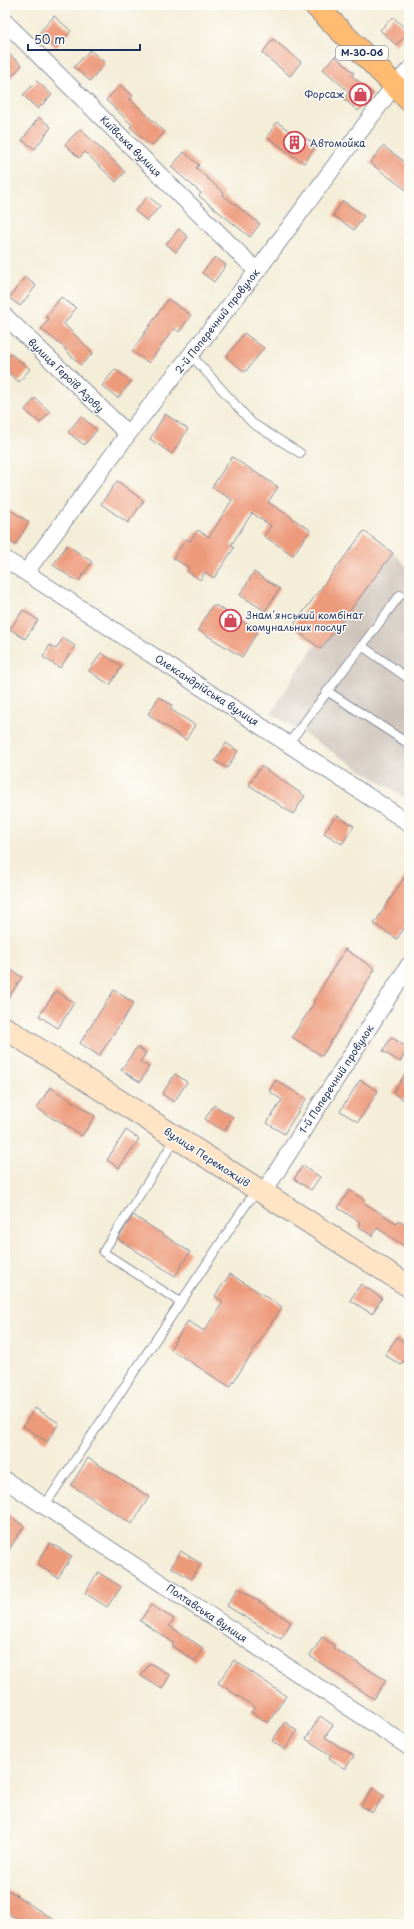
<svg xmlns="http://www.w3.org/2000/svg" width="414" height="1929" viewBox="0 0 414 1929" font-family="'Playpen Sans',sans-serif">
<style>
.industrial{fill:#cdc2b9}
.building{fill:#ed9a7a}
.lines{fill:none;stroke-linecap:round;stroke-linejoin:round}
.lane-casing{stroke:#888e9b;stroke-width:10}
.street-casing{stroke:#888e9b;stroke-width:18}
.secondary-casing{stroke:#888e9b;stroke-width:24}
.primary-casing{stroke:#888e9b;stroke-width:24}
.lane{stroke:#fff;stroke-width:8}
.street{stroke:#fff;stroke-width:16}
.secondary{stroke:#ffe4c6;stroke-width:22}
.primary{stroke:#ffbb71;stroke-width:22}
.labels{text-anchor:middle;stroke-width:3;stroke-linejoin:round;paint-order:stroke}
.shield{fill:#fdfcf7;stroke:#5f6c8c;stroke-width:1}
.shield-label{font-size:9px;font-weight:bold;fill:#1b2f5e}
.poi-label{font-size:10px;fill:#1b2f5e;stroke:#fdfcf7;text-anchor:start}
.street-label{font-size:10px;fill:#1b2f5e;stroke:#fdfcf7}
</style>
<rect width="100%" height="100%" fill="#fdfcf7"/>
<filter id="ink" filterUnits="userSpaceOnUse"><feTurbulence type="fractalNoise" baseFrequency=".025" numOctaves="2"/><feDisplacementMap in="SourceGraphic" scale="8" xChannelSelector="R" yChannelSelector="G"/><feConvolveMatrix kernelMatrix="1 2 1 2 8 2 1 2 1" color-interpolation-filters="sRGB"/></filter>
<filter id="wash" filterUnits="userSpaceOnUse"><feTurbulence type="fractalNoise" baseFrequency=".012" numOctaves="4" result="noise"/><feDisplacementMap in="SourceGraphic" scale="16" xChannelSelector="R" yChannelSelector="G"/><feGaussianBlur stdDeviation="0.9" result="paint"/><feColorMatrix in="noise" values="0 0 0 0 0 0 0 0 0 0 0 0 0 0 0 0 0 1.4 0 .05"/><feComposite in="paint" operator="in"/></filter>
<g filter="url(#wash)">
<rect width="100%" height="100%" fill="#f4edd8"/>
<path class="industrial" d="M364 531 393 553 409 569V800L271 713 315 645 292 627Z"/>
<g id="blocks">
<path class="building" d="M54 16 71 31 56 48 39 33Z
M393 17 409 32 396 45 380 30Z
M273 39 301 62 290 76 262 53Z
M90 50 105 63 90 81 74 67Z
M5 51 22 65 5 84Z
M335 56 354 73 352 76 373 94 358 111 344 99 349 92 323 69Z
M37 81 52 95 38 109 23 95Z
M120 85 133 96 130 99 165 132 151 146 130 127 132 125 106 100Z
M39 117 51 127 35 149 22 140Z
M277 122 303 141 305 138 317 145 304 163 267 137Z
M80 129 125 172 116 182 85 152 79 158 65 144Z
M383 146 409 165V192L370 163Z
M184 152 199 165 196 168 224 193 223 195 260 224 250 237 199 196 201 193 171 167Z
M148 196 160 206 147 221 135 211Z
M343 201 364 216 354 230 333 215Z
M179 229 188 237 176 252 166 244Z
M215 257 226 265 214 282 202 273Z
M25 277 36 286 20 306 9 298Z
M61 297 76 308 64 324 93 353 81 365 65 350 66 349 41 329 49 319 46 317Z
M168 299 191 315 179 332 174 328 149 363 132 351Z
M244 333 264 348 245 372 226 357Z
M11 354 30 369 19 382 5 370V361Z
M115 369 131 382 118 398 102 386Z
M35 398 50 412 40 423 25 410Z
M165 414 188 429 172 454 150 439Z
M81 416 97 430 84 445 68 432Z
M232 457 278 487 268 502 310 530 293 555 264 536 271 526 252 513 231 545 234 548 214 578 205 572 200 580 187 571 189 568 173 558 186 539 190 541 198 530 209 537 232 500 212 487Z
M117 481 144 501 128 523 101 504Z
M5 507 29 522 15 545 5 538Z
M364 531 393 553 321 649 292 627Z
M67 545 92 562 78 582 53 565Z
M254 572 280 589 265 611 240 595Z
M212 606H217L258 631 242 657 198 630Z
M23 610 38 620 25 639 10 629Z
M63 638 75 646 60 668 43 657 50 645 56 649Z
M101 653 122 666 110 685 89 671Z
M159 697 172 705 170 709 195 725 186 740 148 714Z
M226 743 238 751 227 768 215 761Z
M261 766 305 796 293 814 249 785Z
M336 815 354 826 342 844 324 833Z
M409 870V920L397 939 374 924Z
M345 949 375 969 322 1056 292 1037 314 1003 313 1002Z
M5 966 22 977 5 1003Z
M114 990 134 1003 99 1056 80 1043Z
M56 991 74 1003 58 1028 39 1016Z
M391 1037 408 1048 400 1062 383 1051Z
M137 1047 146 1053 140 1062 149 1067 140 1082 121 1070Z
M409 1068V1103L393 1093Z
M175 1074 187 1082 174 1102 162 1094Z
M276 1080 306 1099 284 1134 267 1123 282 1100 269 1091Z
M360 1080 378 1091 358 1122 340 1111Z
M50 1087 95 1116 82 1136 56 1119 55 1120 37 1108Z
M214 1105 233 1117 224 1131 205 1119Z
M126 1130 139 1139 119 1168 107 1160Z
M303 1165 320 1177 311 1190 294 1179Z
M349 1190 365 1200 363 1202 396 1223 398 1220 409 1226V1249L377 1228 372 1236 358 1226 360 1222 338 1208Z
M133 1215 190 1252 175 1276 118 1239Z
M230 1274 282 1307 230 1387 170 1349 188 1321 204 1331 223 1302 215 1296Z
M361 1284 382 1298 372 1314 350 1300Z
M397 1337 409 1345V1352L401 1365 385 1355Z
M35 1408 59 1423 47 1442 23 1426Z
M88 1458 149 1497 132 1524 71 1485Z
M5 1513 24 1526 5 1556Z
M50 1543 72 1556 58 1578 37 1564Z
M181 1551 201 1564 191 1579 171 1567Z
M98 1572 121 1587 107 1607 85 1593Z
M238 1588 291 1622 281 1639 227 1606Z
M151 1605 174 1619 169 1626 203 1648 195 1661 172 1646 174 1643 140 1621Z
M322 1637 335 1646 333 1648 386 1680 374 1699 310 1656Z
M234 1660 286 1696 268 1723 251 1712 255 1707 218 1683Z
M150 1663 170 1675 162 1689 141 1676Z
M320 1716 333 1725 325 1737 354 1756 345 1769 329 1758 331 1755 306 1739Z
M285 1722 297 1731 285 1750 272 1741Z
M373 1788 384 1796 372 1813 361 1806Z
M5 1888 60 1924H24L5 1911Z"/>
</g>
</g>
<g filter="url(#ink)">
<use href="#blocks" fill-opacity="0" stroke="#888e9b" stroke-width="1"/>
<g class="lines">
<defs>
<path id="lane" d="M191 355 252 423 300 453
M362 646 409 679
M327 691 409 744
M289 743 400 595
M176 1138 103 1252 180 1302
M45 1505 250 1199 261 1194"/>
<path id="street" d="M5 22 257 271
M5 316 128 434
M5 559 409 823
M26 572 128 434 257 271 387 95 409 70
M263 1193 409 965
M5 1480 409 1747"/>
<path id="secondary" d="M5 1028 409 1286"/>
<path id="primary" d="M315 5 409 100"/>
</defs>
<use href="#lane" class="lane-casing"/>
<use href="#street" class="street-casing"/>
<use href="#secondary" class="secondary-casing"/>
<use href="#primary" class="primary-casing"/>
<use href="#lane" class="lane"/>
<use href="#street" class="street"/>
<use href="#secondary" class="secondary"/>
<use href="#primary" class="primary"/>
</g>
</g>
<defs>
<symbol id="shop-ring" viewBox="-11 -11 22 22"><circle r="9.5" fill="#fdfcf7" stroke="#d1495b" stroke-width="1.5"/><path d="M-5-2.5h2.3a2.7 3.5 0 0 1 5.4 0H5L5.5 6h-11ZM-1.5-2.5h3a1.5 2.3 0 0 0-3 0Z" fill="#d1495b"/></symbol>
<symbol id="building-ring" viewBox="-11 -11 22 22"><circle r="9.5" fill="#fdfcf7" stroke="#d1495b" stroke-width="1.5"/><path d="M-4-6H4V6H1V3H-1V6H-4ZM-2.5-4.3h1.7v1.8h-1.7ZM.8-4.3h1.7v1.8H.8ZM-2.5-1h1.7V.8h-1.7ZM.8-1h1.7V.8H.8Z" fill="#d1495b"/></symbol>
</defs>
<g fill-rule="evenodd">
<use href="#shop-ring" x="348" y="82" width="25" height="25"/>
<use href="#building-ring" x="282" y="130" width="25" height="25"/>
<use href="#shop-ring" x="218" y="608" width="25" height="25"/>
</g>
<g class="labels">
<rect class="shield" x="336" y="46" width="52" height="14" rx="3"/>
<g class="shield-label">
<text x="362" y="56">М-30-06</text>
</g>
<g class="poi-label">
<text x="344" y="98" text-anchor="end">Форсаж</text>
<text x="310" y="147">Автомойка</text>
<text x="246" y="619">Знам'янський комбінат<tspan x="246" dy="12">комунальних послуг</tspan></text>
</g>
<g class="street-label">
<text transform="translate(131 146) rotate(45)" y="4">Київська вулиця</text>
<text transform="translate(217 321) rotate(-52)" y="4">2-й Поперечний провулок</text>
<text transform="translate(66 375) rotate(44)" y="4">вулиця Героїв Азову</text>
<text transform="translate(207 690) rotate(33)" y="4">Олександрійська вулиця</text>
<text transform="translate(336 1079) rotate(-57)" y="4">1-й Поперечний провулок</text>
<text transform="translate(207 1157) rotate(33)" y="4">вулиця Переможців</text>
<text transform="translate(207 1613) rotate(34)" y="4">Полтавська вулиця</text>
</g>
</g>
<rect width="414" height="1929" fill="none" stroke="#fdfcf7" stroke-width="20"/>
<path d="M28 44v6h112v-6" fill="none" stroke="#1b2f5e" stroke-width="2"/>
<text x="34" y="44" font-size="12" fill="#1b2f5e" stroke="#fdfcf7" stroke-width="3" paint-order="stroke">50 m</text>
</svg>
